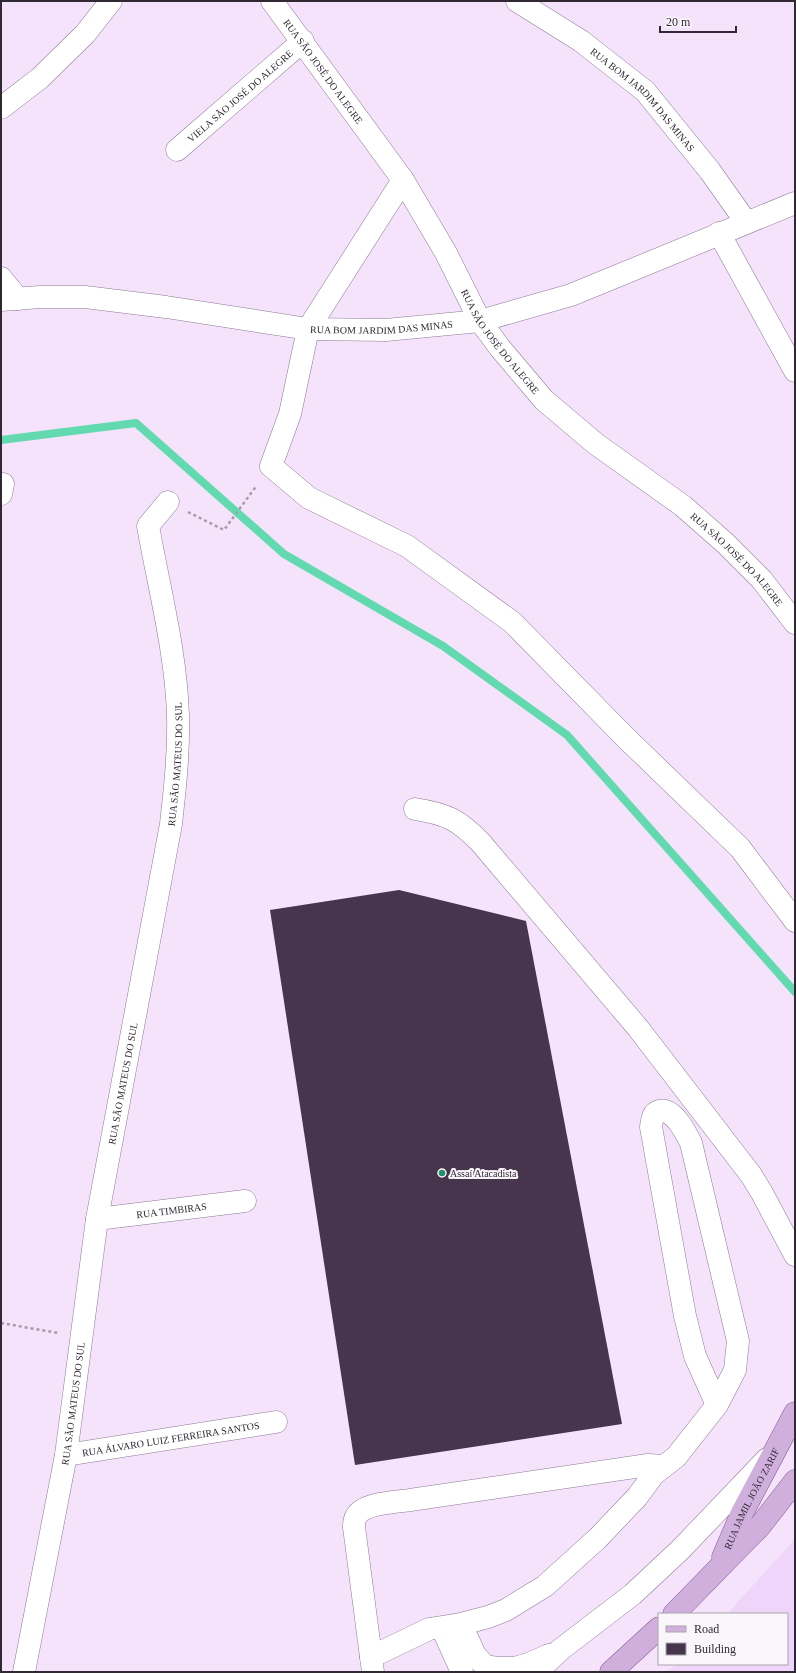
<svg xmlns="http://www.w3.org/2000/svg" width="796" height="1673" viewBox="0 0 796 1673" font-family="Georgia,serif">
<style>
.built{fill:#efd5f9}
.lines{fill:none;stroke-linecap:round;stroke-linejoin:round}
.stream{stroke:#63d9b0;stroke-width:8}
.building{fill:#46354d}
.minor-casing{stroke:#8d7a95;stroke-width:23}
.major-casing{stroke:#845d94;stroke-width:23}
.path{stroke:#a89bad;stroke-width:2.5;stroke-dasharray:3 3;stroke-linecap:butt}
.minor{stroke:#fff;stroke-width:22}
.major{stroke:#d1afdd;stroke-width:22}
.poi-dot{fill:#238f6e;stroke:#faf6fc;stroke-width:1.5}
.labels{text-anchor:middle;stroke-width:4;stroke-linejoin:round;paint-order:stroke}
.street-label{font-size:10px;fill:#302934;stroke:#faf6fc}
.poi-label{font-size:10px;fill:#302934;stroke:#faf6fc;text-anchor:start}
</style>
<rect width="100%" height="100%" fill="#f4e3fb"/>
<path class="built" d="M795 1539V1672H665L678 1664H787V1614H727Z"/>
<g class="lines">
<path class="stream" d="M1 440 136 423 284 554 443 646 567 735 795 992"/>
</g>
<path class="building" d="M399 890 526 921 622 1424 355 1465 270 910Z"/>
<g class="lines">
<defs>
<g id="minor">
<path id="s1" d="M272 1 403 180 446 253 480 321 500 348 544 400 596 444 683 506 725 543 762 580 795 623"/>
<path id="s2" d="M517 1 581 41 645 91 710 171 746 222"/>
<path d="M1 108 40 78 85 34 111 1"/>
<path id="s3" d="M177 150 303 41"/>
<path d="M403 180 308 329 290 414 271 466 309 498 407 546 512 622 627 739 740 848 795 921"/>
<path d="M719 233 795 371"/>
<path d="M1 278 18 299"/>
<path id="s4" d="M1 300 40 297H85L166 307 308 329 386 330 480 321 571 295 795 203"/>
<path d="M1 494 3 484"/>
<path d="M415 809C447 814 459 820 481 843L638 1028 751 1175 762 1193 795 1255"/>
<path id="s5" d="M97 1219 245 1201"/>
<path id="s6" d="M66 1455 276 1422"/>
<path d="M461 1624 475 1655 485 1666C515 1671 523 1667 549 1655"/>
<path d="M442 1628 462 1672"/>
<path d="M371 1657 429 1629 461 1624 488 1617 506 1610 545 1586 598 1538 637 1497 654 1474 676 1457 717 1405 735 1370 738 1341 691 1143C686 1133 673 1107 659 1111 652 1113 652 1121 651 1127L685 1316 695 1356 717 1405"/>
<path id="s7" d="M24 1672 66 1455 97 1219 171 824C175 788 179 752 178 715 176 652 159 588 148 526L168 502"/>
<path d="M373 1672 354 1527C354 1524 354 1520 356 1517 362 1503 396 1502 410 1500L648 1465 664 1466"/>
<path d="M537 1672 560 1650 633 1594 681 1549 767 1459"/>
</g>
<g id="major">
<path id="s8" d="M723 1557 741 1515 795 1413"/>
<path d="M674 1614 760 1526 795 1481"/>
<path d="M611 1672 659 1628"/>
</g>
</defs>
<use href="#minor" class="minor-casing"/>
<use href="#major" class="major-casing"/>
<path class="path" d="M188 512 224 530 257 485
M1 1323 58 1333"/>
<use href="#minor" class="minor"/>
<use href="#major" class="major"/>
</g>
<circle class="poi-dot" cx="442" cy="1173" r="4"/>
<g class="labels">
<g class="street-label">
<text dy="4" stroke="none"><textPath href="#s1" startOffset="87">RUA SÃO JOSÉ DO ALEGRE</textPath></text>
<text dy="4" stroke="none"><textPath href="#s3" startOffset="83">VIELA SÃO JOSÉ DO ALEGRE</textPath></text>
<text dy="4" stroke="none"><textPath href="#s2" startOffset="161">RUA BOM JARDIM DAS MINAS</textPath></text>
<text dy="4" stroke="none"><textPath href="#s4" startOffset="383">RUA BOM JARDIM DAS MINAS</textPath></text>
<text dy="4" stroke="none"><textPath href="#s1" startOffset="411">RUA SÃO JOSÉ DO ALEGRE</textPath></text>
<text dy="4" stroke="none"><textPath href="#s1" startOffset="735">RUA SÃO JOSÉ DO ALEGRE</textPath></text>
<text dy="4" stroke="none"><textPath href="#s7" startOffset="921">RUA SÃO MATEUS DO SUL</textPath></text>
<text dy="4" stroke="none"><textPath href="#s7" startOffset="597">RUA SÃO MATEUS DO SUL</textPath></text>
<text dy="4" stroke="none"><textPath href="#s5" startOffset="75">RUA TIMBIRAS</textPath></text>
<text dy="4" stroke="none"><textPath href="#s7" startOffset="273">RUA SÃO MATEUS DO SUL</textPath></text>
<text dy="4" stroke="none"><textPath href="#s6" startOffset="106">RUA ÁLVARO LUIZ FERREIRA SANTOS</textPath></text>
<text dy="4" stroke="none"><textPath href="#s8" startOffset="65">RUA JAMIL JOÃO ZARIF</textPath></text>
</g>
<g class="poi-label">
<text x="450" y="1177">Assaí Atacadista</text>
</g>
</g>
<rect width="796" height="1673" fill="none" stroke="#302934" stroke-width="4"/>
<rect x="658" y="1613" width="130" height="52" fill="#faf6fc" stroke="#a9a4ac"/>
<rect x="666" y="1626" width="20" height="6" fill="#d1afdd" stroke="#a9a4ac"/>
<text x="694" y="1633" font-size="12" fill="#302934">Road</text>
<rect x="666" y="1643" width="20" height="12" fill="#46354d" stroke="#a9a4ac"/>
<text x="694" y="1653" font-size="12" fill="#302934">Building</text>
<path d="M660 26v6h76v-6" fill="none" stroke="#302934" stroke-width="2"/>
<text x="666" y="26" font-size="12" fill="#302934" stroke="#faf6fc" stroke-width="3" paint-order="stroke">20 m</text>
</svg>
